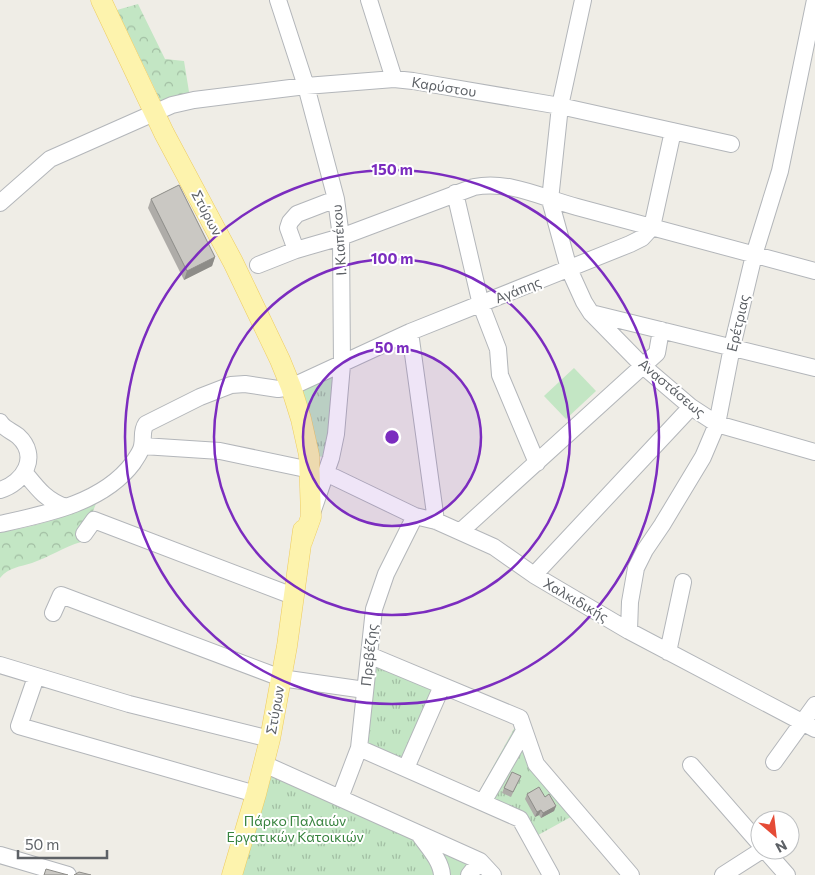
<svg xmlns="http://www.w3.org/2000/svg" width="815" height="875" viewBox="0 0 815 875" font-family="Commissioner,sans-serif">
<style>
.grass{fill:#c3e6c4}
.forest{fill:url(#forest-crowns)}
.park{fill:url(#park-tufts)}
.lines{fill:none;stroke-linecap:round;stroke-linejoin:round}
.minor-casing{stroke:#b3b6ba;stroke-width:18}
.major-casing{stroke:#eecc60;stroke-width:21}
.minor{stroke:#fff;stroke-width:16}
.major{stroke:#fdf3ad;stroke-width:20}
.wall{fill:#aeaca8}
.shaded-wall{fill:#8d8c88}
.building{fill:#cac8c3;stroke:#8d8c88}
.ring{fill:none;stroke:#7b2cbf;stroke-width:2.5}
.labels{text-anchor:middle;stroke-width:4;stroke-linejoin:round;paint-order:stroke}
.street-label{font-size:14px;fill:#5d6166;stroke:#fff}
.park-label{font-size:14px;fill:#37833e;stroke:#fff}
.centre{fill:#7b2cbf;stroke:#fff;stroke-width:2.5}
.ring-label{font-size:15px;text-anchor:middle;font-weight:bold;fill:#7b2cbf;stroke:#fff;stroke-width:4;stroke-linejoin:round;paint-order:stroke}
</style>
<defs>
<pattern id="forest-crowns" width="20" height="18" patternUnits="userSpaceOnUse" patternTransform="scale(1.25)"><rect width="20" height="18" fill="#c3e6c4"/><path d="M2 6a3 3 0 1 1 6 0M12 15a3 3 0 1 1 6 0" fill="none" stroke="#a2bea3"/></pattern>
<pattern id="park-tufts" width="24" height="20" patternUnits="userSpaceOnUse" patternTransform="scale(1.25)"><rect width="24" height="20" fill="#c3e6c4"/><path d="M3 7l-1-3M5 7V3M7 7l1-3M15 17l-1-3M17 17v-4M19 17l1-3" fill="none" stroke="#a2bea3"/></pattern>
</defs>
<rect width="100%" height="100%" fill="#efede6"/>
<path class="grass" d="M574 368 596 391 566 419 544 396Z"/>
<path class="forest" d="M138 4 165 59 184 61 190 98 162 104 117 10Z
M97 501 81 542C64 547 49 557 32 563 20 567 9 567 0 578V532C34 527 67 518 97 501Z"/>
<path class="park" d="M342 365 331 458 309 455 291 387Z
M369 655 442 686 406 768 359 748Z
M520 718 536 764 578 813 531 839 520 819 475 799Z
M264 764 480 861 469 875H232Z"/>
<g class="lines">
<defs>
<path id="minor" d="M278 0 306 86 336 199 341 237 342 365 336 434 331 458 312 513
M369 0 394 79
M583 0 560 106 550 200 569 269 584 302 591 313 643 366 691 407 717 424 815 452
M455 193 481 305 498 349 500 375 537 463
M336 199 297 214 290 222 288 228 296 250 341 237 474 187C509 180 543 198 577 207 656 228 735 250 815 271
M0 203 50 159 172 105 194 100 306 86 394 79 413 81 560 106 731 144
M258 265 296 250
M591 313 815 368
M410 332 436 521
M0 422C4 429 12 431 18 436 40 456 24 483 0 490
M143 446 220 451 301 468
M25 473C38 489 45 499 65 507
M334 477 415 516 436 521 494 547 534 575 629 631 815 729
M0 524C46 514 103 503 133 463 136 458 141 452 142 446 144 438 141 431 146 424L200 397 231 385 245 384 278 389 291 387 410 332 630 244 642 238 652 227 673 131
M461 531 657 353 661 330
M84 534 94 520 293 596
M534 575 691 407
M53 613 61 595 281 678 365 690
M629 631 630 602 636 568 645 550 662 525 703 457 717 424 732 347 754 255 780 171 815 0
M668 652 683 582
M369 655 520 718 536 764 631 875
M0 665 129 704 270 739
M36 677 19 726 256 794
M359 748 520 819 551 875
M774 762 815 705
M264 764 480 861 493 875
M691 765 760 844
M406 768 442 686
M340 798 359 748 374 609 386 574 415 516
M483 802 524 731
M419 834C427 846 441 860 442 875
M765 850 787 875
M0 855 68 875
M469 875 480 861
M723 875 762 850"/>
<path id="major" d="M101 0 164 133 233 262 280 360 291 387 301 419 309 455 311 517 302 542
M232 875 256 794 270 739 287 646 303 530"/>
</defs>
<use href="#minor" class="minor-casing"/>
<use href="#major" class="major-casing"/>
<use href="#minor" class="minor"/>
<use href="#major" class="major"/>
</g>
<path class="wall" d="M151 199 215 257 212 266 184 280 148 208Z
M521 776 511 797 502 793 504 788Z
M527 794 545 797 556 806 554 811 541 818 539 815 535 817 525 799Z"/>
<path class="shaded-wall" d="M215 257 212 266 184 280 187 271Z
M556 806 554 811 541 818 543 813Z
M541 810 539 815 535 817 537 812Z"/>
<path class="building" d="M179 185 215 257 187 271 151 199Z
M512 772 521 776 513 792 504 788Z
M539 787 545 797 549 794 556 806 543 813 541 810 537 812 527 794Z
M46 869 68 875H44Z
M79 872 91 875H74Z"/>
<circle cx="392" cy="437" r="89" fill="#7b2cbf" fill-opacity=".12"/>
<g class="ring">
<circle cx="392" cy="437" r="89"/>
<circle cx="392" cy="437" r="178"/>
<circle cx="392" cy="437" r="267"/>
</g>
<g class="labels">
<g class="street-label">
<text transform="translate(444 87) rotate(9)" y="5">Καρύστου</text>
<text transform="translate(207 213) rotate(62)" y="5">Στύρων</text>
<text transform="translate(339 240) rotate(-94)" y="5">Ι. Κιαπέκου</text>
<text transform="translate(518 290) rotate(-22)" y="5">Αγάπης</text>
<text transform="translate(738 323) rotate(-77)" y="5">Ερέτριας</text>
<text transform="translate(672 388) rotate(40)" y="5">Αναστάσεως</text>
<text transform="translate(576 600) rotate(30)" y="5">Χαλκιδικής</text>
<text transform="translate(369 655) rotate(-84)" y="5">Πρεβέζης</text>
<text transform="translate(275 710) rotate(-80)" y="5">Στύρων</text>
</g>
<g class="park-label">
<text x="295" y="826">Πάρκο Παλαιών<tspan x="295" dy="16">Εργατικών Κατοικιών</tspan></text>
</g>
</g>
<circle cx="392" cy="437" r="8" class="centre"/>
<g class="ring-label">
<text x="392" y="175">150 m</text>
<text x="392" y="264">100 m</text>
<text x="392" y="353">50 m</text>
</g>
<g transform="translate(775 835) rotate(152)"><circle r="24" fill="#ffffff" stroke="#bec0c2"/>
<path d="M0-4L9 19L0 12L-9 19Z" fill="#e54b36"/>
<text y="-8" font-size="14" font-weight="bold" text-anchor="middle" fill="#5d6166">N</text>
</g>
<path d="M18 850v8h89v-8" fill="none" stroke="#5d6166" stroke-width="2.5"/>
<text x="25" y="850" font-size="15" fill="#5d6166" stroke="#ffffff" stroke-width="4" paint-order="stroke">50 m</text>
</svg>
